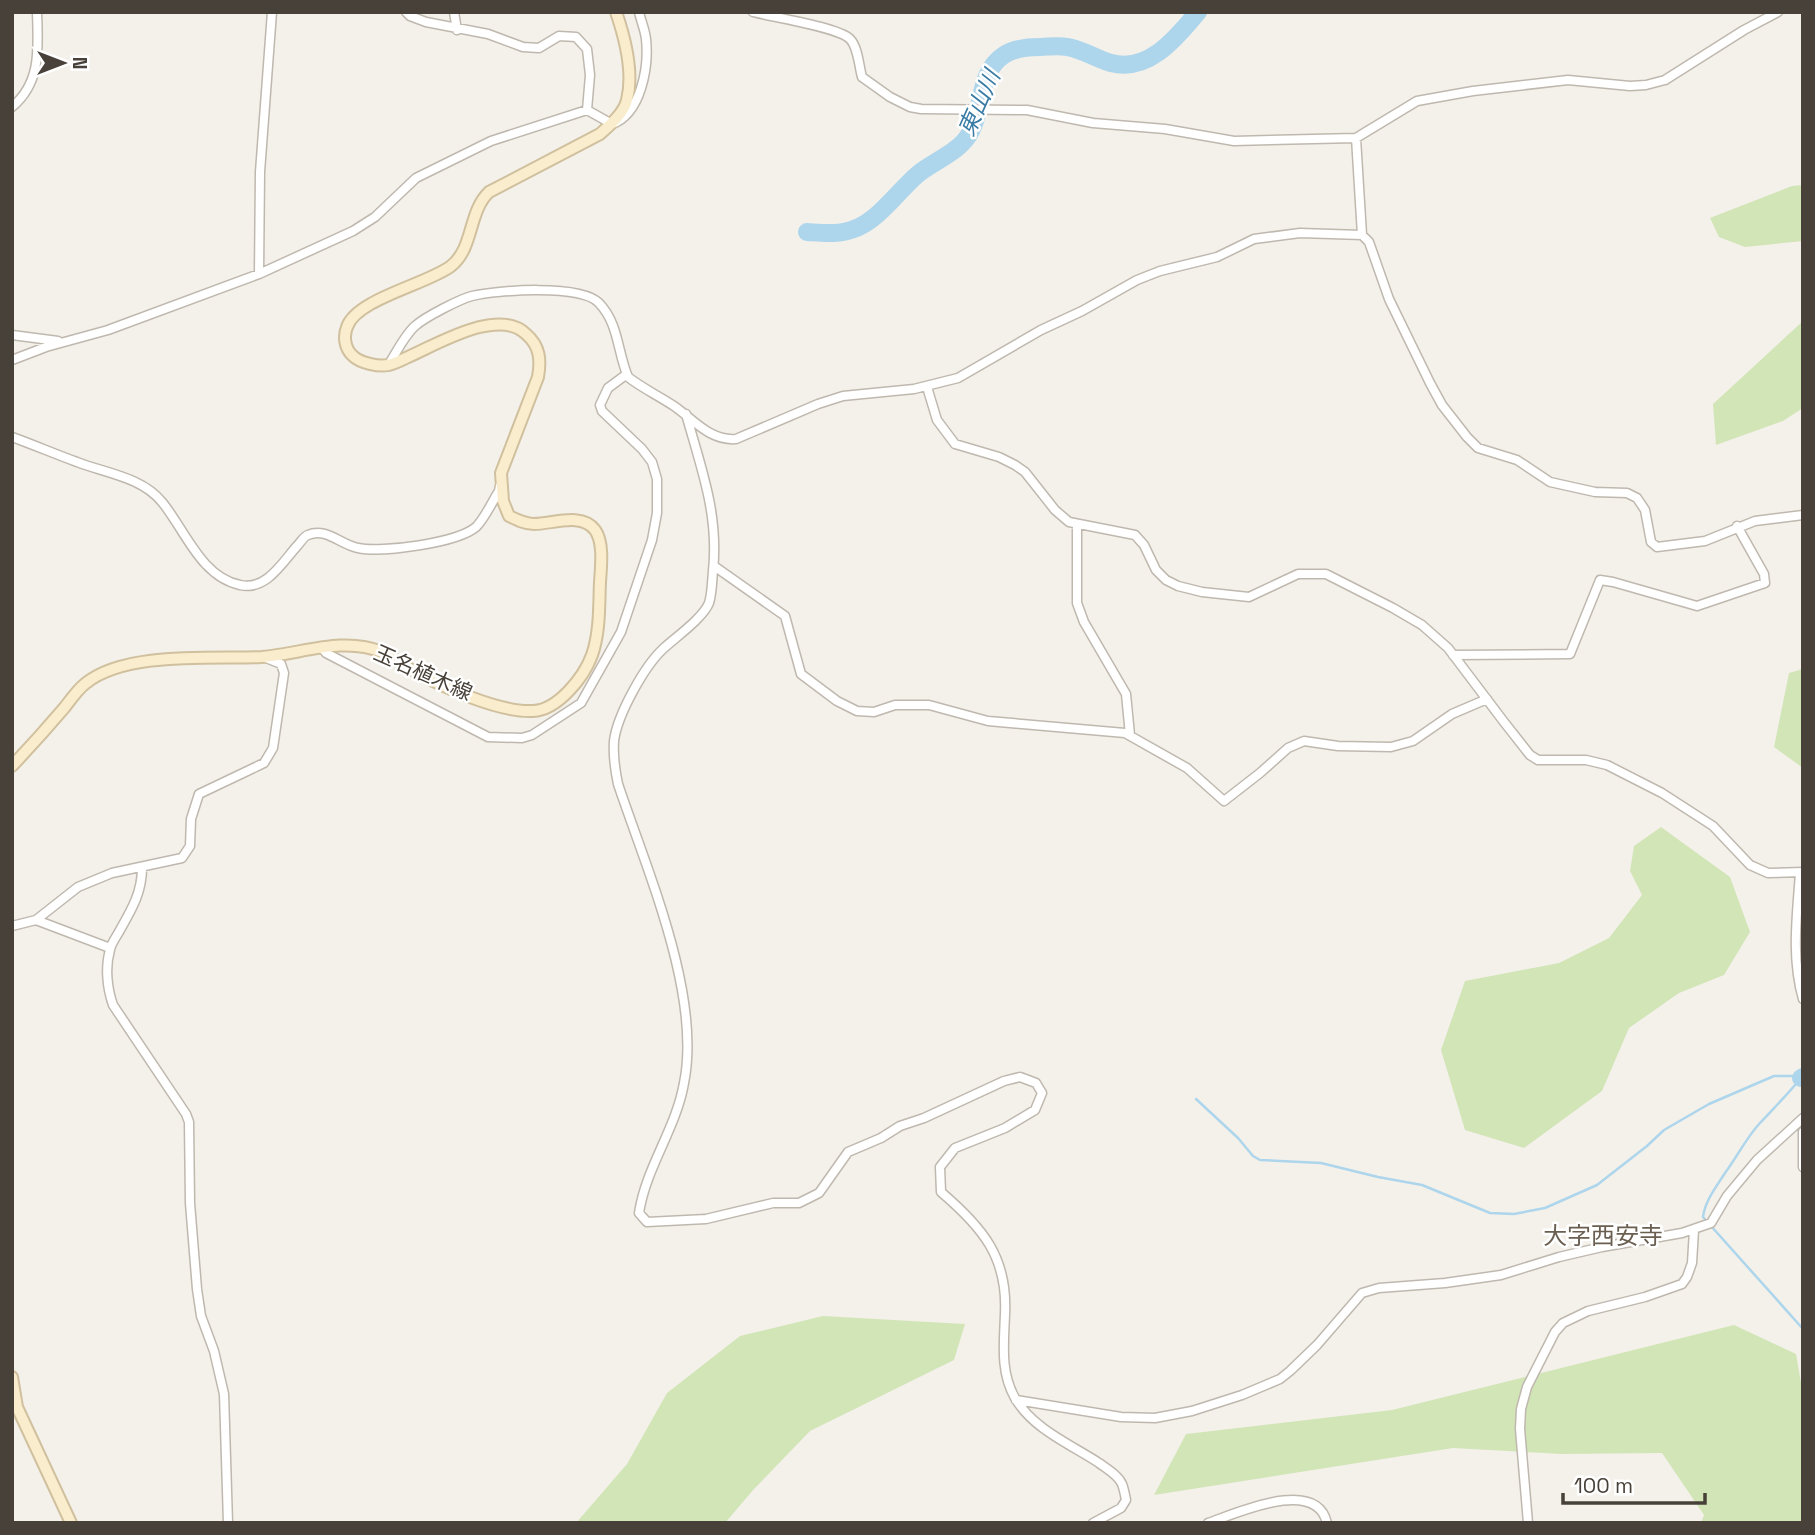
<svg xmlns="http://www.w3.org/2000/svg" width="1815" height="1535" viewBox="0 0 1815 1535" font-family="'Space Grotesk','Noto Sans JP',sans-serif">
<style>
.green{fill:#d2e5b7}
.lines{fill:none;stroke-linecap:round;stroke-linejoin:round}
.stream{stroke:#add5eb;stroke-width:2.5}
.river{stroke:#add5eb;stroke-width:18}
.minor-casing{stroke:#bfb8ae;stroke-width:11}
.secondary-casing{stroke:#d0c09e;stroke-width:14}
.minor{stroke:#fff;stroke-width:8}
.secondary{stroke:#faedce;stroke-width:10}
.labels{text-anchor:middle;stroke-width:5;stroke-linejoin:round;paint-order:stroke}
.street-label{font-size:21px;fill:#484139;stroke:#fff}
.water-label{font-size:23px;font-style:italic;fill:#387ba4;stroke:#fff}
.quarter-label{font-size:24px;fill:#6a5f51;stroke:#fff}
</style>
<rect width="100%" height="100%" fill="#f4f1eb"/>
<path class="green" d="M1803 185V241L1745 247 1719 237 1710 218 1792 186Z
M1803 321V408L1783 421 1716 445 1713 404Z
M1803 669V768L1774 747 1789 673Z
M1661 827 1730 877 1750 932 1724 975 1679 993 1629 1028 1602 1091 1524 1148 1465 1130 1441 1050 1465 981 1559 963 1609 938 1642 895 1630 871 1634 846Z
M823 1316 965 1324 954 1360 810 1431 754 1489 725 1523H576L627 1464 667 1393 740 1336Z
M1734 1325 1796 1354 1803 1394V1523H1701L1704 1515 1662 1453 1562 1454 1453 1448 1154 1495 1186 1434 1392 1410Z"/>
<g class="lines">
<path class="stream" d="M1196 1099 1238 1138 1253 1156 1260 1160 1321 1163 1378 1177 1422 1185 1490 1213 1514 1214 1545 1208 1597 1185 1647 1146 1664 1130 1709 1104 1774 1076H1799L1801 1078C1788 1094 1774 1108 1760 1123 1746 1138 1737 1157 1725 1173 1716 1187 1705 1201 1703 1217L1803 1329"/>
<path class="river" d="M807 232C823 233 839 235 854 229 879 220 898 191 918 174 935 160 961 152 971 131 984 106 978 72 1004 55 1013 49 1029 47 1040 47 1048 47 1058 45 1067 47 1082 49 1096 59 1111 63 1149 73 1177 37 1198 12
M1801 1078 1803 1077"/>
<defs>
<path id="minor" d="M406 12 410 16 426 22 488 34 523 47 539 48 559 36 576 37 587 49 590 75 587 110
M454 12 457 30
M753 12C772 17 838 27 850 39 858 47 859 66 862 77L890 97 910 107 921 109 1027 110 1093 123 1165 129 1234 141 1356 138 1417 101 1473 91 1568 80 1630 86 1646 85 1665 80 1744 30 1778 12
M12 107C42 82 38 47 37 12
M1356 138 1362 235
M259 274 260 172 272 12
M12 335 58 341
M12 360 46 347 108 330 259 274 353 231 375 217 416 178 491 141 587 110 612 124C641 114 649 67 646 39 645 30 641 21 639 12
M388 366C396 353 404 336 415 326 425 317 460 299 472 296 497 290 581 284 599 303 619 324 617 351 628 377 642 388 659 396 674 406 694 420 710 441 736 439L818 404 843 396 914 389 958 378 1041 330 1082 311 1137 280 1160 271 1217 257 1254 239 1300 233 1362 235 1369 242 1389 299 1430 383 1442 405 1467 437 1478 448 1517 460 1550 482 1595 492 1627 493 1637 498 1645 510 1651 542 1657 547 1705 541 1755 521 1803 515
M927 387 937 420 955 444 999 457 1015 465 1025 472 1055 510 1069 522 1135 535 1144 545 1156 570 1166 580 1178 586 1202 592 1249 597 1298 574H1326L1393 608 1422 625 1448 648 1504 722 1530 755 1538 760H1586L1607 765 1662 793 1713 826 1750 865 1768 873 1803 872
M686 414C701 468 719 514 713 571 712 581 712 594 709 603 703 618 676 637 664 648 644 666 617 716 614 741 613 756 615 770 618 784 646 868 702 995 684 1083 676 1129 646 1167 639 1213L647 1222 706 1219 773 1203H799L819 1193 848 1152 881 1138 900 1126 924 1118 1004 1081 1020 1077 1036 1083 1042 1093 1035 1110 1005 1128 955 1148 940 1167 941 1192C982 1227 1008 1257 1005 1314 1004 1343 1000 1372 1015 1398 1033 1429 1070 1444 1099 1463 1107 1469 1118 1475 1122 1484 1124 1489 1125 1495 1126 1500L1121 1508 1093 1523
M12 437C34 445 55 454 77 462 105 473 142 477 162 502 185 530 201 577 240 585 266 591 282 563 297 546 301 542 304 536 308 535 326 527 341 545 358 548 382 553 457 543 476 527 485 518 492 502 499 491L500 486
M1077 524V603L1084 622 1126 694 1130 735
M714 566 785 616 801 674 837 701 857 711 874 712 895 705H929L988 721 1125 733 1187 768 1224 801 1260 773 1288 748 1304 741 1338 746 1391 747 1413 741 1452 714 1487 699
M321 647 326 653 488 737 522 738 532 735 581 703 621 632 652 540 657 513V479L652 462 642 449 602 411 600 405 608 388 627 374
M1453 655 1570 654 1600 580 1613 582 1697 606 1765 583 1764 574 1737 526
M142 868C142 892 132 909 120 930 117 936 111 943 110 950 105 967 107 988 113 1005L186 1114 189 1122 190 1203 197 1289 201 1316 214 1351 224 1394 228 1523
M1800 873C1797 916 1791 957 1803 999
M12 926 36 920
M110 948 36 920 78 887 112 873 182 858 190 846 191 819 199 794 264 763 273 748 284 673 281 664 266 658
M1803 1132V1167
M1016 1400 1121 1417 1155 1418 1192 1411 1242 1395 1280 1379 1290 1371 1317 1345 1362 1293 1379 1288 1445 1283 1501 1275 1559 1257 1602 1247 1682 1233 1711 1223 1727 1196 1757 1160 1803 1118
M1208 1523C1235 1514 1316 1476 1327 1523
M1528 1523 1520 1429 1521 1409 1527 1387 1555 1332 1563 1323 1588 1311 1645 1297 1682 1284 1687 1277 1692 1263 1694 1230"/>
<path id="secondary" d="M12 766C30 747 48 727 65 707 71 699 78 689 86 683 126 651 213 659 262 657 301 654 343 636 382 652 393 657 403 666 414 671 442 687 501 713 533 711 558 710 584 677 592 655 600 632 599 606 600 582 601 567 604 542 595 530 582 512 552 524 534 524 525 524 517 520 509 516L503 501 501 473 538 377C541 360 540 346 526 334 498 307 438 344 408 357 402 360 394 364 388 365 379 367 360 363 353 356 345 349 343 337 347 327 356 299 428 284 451 266 474 248 468 212 489 192L600 134C610 125 624 113 627 100 634 72 625 38 616 12
M12 1377 17 1407 71 1523"/>
</defs>
<use href="#minor" class="minor-casing"/>
<use href="#secondary" class="secondary-casing"/>
<use href="#minor" class="minor"/>
<use href="#secondary" class="secondary"/>
</g>
<g class="labels">
<g class="street-label">
<text transform="translate(423 673) rotate(24)" y="7">玉名植木線</text>
</g>
<g class="water-label">
<text transform="translate(979 103) rotate(-66)" y="8">東山川</text>
</g>
<g class="quarter-label">
<text x="1603" y="1244">大字西安寺</text>
</g>
</g>
<rect width="1815" height="1535" fill="none" stroke="#484139" stroke-width="28"/>
<g transform="translate(63 63) rotate(90)" stroke="#ffffff" stroke-width="5" paint-order="stroke">
<path d="M0-5L12 26L0 18L-12 26Z" fill="#484139"/>
<text y="-10" font-size="19" font-weight="bold" text-anchor="middle" fill="#484139">N</text>
</g>
<path d="M1563 1493v10h142v-10" fill="none" stroke="#484139" stroke-width="3.5"/>
<text x="1574" y="1493" font-size="21" fill="#484139" stroke="#ffffff" stroke-width="5" paint-order="stroke">100 m</text>
</svg>
